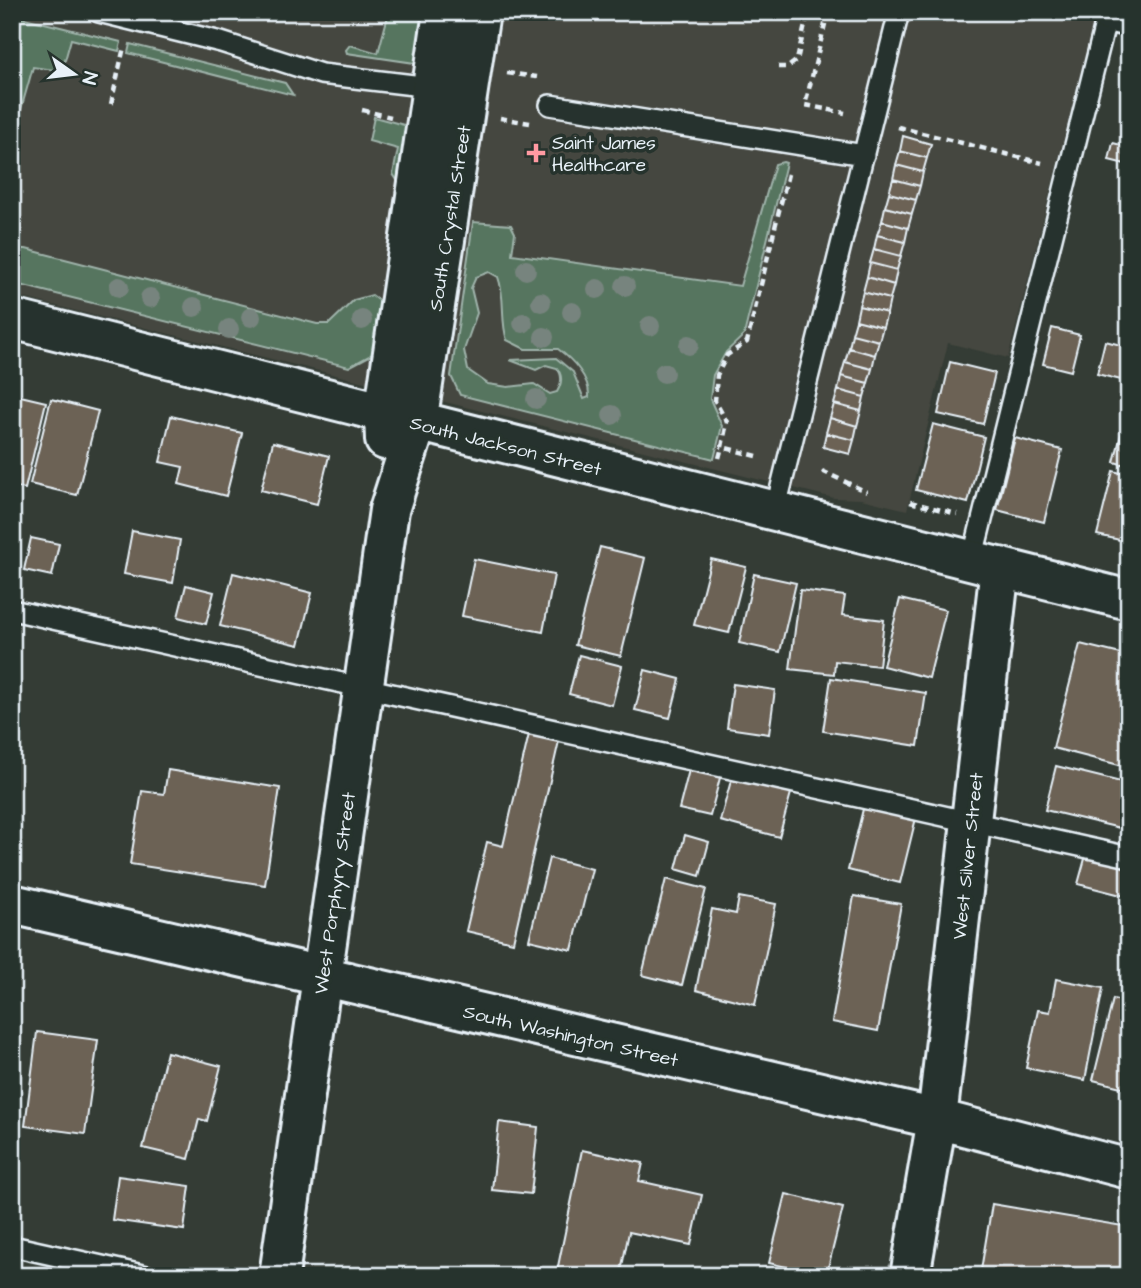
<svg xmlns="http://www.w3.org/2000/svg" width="1141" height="1288" viewBox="0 0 1141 1288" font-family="'Architects Daughter',sans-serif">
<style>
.built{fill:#45473f}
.green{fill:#56755e;stroke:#9fb3ab;stroke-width:2;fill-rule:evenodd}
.building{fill:#6c6255;stroke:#e8f1f8;stroke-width:2}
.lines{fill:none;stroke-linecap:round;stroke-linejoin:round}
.lane-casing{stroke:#e8f1f8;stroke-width:24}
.street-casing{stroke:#e8f1f8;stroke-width:44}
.path{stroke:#e8f1f8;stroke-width:4.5;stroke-dasharray:7 5;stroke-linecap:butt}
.lane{stroke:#26332d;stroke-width:19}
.street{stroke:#26332d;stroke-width:38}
.tree{fill:#77847e}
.poi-dot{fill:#ff9aa2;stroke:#26332d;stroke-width:2.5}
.labels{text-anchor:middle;stroke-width:7;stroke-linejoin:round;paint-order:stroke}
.poi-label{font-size:19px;fill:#e8f1f8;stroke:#26332d;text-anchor:start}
.street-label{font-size:19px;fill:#e8f1f8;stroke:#26332d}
</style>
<rect width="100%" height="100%" fill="#343c35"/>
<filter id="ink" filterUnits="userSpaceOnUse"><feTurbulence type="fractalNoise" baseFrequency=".0143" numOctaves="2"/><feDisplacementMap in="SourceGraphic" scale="14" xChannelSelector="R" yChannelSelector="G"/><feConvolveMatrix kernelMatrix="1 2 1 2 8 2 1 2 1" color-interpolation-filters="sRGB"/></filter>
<g filter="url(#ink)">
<path class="built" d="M12 12H1096L1008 358 948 343 907 510 861 499 834 498 12 295Z"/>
<path class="green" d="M389 12H423L415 63 347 53 346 50 350 45 378 53Z
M12 15 121 42 119 51 71 39 62 71 33 67 12 141Z
M130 44 285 83 293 95 128 53Z
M374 117 408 126 399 183 393 174 398 149 369 141Z
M783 162 786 163 744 335 726 352 713 375 710 399 722 426 714 459 460 395 451 376 473 222 511 225 515 233 512 254 740 286 775 164ZM489 272 498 277C506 298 500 320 507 340L525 349H558C573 360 590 378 589 397L584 399 573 372 556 358 510 360 536 370 546 365 557 368C563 376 562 383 557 392L550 394 534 384 508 387 488 384 468 370 464 350 477 313 471 288 476 277Z
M12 249H26L317 324H329L354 300 372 295 381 302 373 354 349 367 12 283Z"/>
<path class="building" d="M903 136 931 144 927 158 900 151Z
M1113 143 1129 147V165L1109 160Z
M900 151 927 158 923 172 896 165Z
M896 165 923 172 920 186 893 179Z
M893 179 920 186 916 200 889 193Z
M889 193 916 200 912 214 885 207Z
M885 207 912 214 908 228 882 221Z
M882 221 908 228 905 242 877 235Z
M877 235 905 242 901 256 874 249Z
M874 249 901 256 897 270 870 263Z
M870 263 897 270 894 285 867 277Z
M867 277 894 285 890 299 863 292Z
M863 292 890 299 887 313 859 306Z
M859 306 887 313 883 327 856 320Z
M856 320 883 327 879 341 852 334Z
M1052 328 1080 335 1071 371 1043 364Z
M852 334 879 341 875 355 849 348Z
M1105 341 1129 347V382L1097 374Z
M849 348 875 355 872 369 845 362Z
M845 362 872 369 868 383 841 376Z
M950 362 995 373 983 424 938 414Z
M841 376 868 383 864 397 838 390Z
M838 390 864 397 861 411 834 404Z
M12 394 46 402 25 489 12 486Z
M51 399 98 411 77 495 30 484Z
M834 404 861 411 857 426 830 418Z
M1129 404V466L1114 462Z
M171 416 242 433 226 496 179 484 183 467 160 462Z
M830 418 857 426 854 440 826 433Z
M933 424 984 437 968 503 916 490Z
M826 433 854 440 850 454 823 447Z
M1015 438 1062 450 1044 522 997 510Z
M273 442 329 456 317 504 261 490Z
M1113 471 1129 475V542L1097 535Z
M132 531 180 540 173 583 124 574Z
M31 538 59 544 52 576 24 570Z
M600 547 645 558 621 656 575 645Z
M474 559 554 575 543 632 462 616Z
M711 559 746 567 729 633 694 625Z
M233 573 312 593 299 645 220 626Z
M754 574 796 583 780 652 739 643Z
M186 585 214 592 206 624 178 617Z
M800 590 845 596 842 615 884 620 879 666 835 661 834 674 790 669Z
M900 599 946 610 929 678 883 666Z
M1080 644 1129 656V742L1123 766 1053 748Z
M579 655 622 666 612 705 569 694Z
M645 670 680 679 670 718 635 710Z
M831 678 926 693 918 746 823 731Z
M733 684 775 690 769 734 727 728Z
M529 734 559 741 513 942 466 931 487 842 503 846Z
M690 766 721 774 710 816 679 809Z
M1056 766 1129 784V811L1124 829 1045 810Z
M168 770 280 788 265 885 130 864 142 791 164 794Z
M732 777 791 793 779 837 720 821Z
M864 805 916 818 900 883 848 870Z
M685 835 709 842 700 876 676 869Z
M1086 855 1129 866 1125 896 1078 884Z
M549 858 592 869 572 950 529 940Z
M666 879 706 889 682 985 642 975Z
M854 896 901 904 878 1031 832 1022Z
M739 897 776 904 755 1005 696 990 712 909 736 914Z
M1056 979 1103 988 1085 1080 1026 1068 1038 1010 1050 1012Z
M1113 999 1129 1003V1089L1093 1080Z
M37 1032 98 1040 85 1134 25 1126Z
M167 1052 221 1066 207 1121 199 1119 189 1159 143 1148Z
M499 1122 538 1127 531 1194 492 1190Z
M582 1150 643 1163 639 1181 702 1195 691 1245 629 1232 620 1276H556Z
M118 1176 190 1186 184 1230 112 1220Z
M786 1194 843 1208 826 1276 769 1263Z
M992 1204 1129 1227V1276H980Z"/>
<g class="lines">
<defs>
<path id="lane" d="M99 12 221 42 321 74 439 88
M550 105 864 155
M775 511 899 12
M972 560 1108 12
M12 610 1129 857
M12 1246 147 1276"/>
<path id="street" d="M1109 12 1129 17
M12 319 1129 600
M385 440 384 414 443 12
M12 904 937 1119 1129 1169
M279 1276 389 510 417 423 480 12
M910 1276 937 1119 1000 567"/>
</defs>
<use href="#lane" class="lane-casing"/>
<use href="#street" class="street-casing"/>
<path class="path" d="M828 12 805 105 845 113
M778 67H788L797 60 808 12
M507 73 537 77
M111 104 124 47
M362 110 391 117
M500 118 530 123
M898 127 1042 163
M757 456 722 447 727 422 715 401 717 375 727 355 747 342 789 170
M719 458 722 447
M822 471 867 492
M910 502 957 514"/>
<use href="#lane" class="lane"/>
<use href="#street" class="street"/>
</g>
<g class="tree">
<circle cx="526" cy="270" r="10"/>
<circle cx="625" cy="286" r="10"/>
<circle cx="119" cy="287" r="10"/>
<circle cx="597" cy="289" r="10"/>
<circle cx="150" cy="298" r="10"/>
<circle cx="541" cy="302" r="10"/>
<circle cx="194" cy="307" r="10"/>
<circle cx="572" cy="312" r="10"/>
<circle cx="251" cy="317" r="10"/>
<circle cx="362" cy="320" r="10"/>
<circle cx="523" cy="323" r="10"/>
<circle cx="650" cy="326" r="10"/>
<circle cx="229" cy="329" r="10"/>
<circle cx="544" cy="337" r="10"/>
<circle cx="689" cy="345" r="10"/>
<circle cx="664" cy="373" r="10"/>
<circle cx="536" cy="399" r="10"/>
<circle cx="612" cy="415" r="10"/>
</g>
</g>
<path class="poi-dot" d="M532.5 142.5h7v7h7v7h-7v7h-7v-7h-7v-7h7z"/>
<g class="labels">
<g class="poi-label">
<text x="552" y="149">Saint James<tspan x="552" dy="22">Healthcare</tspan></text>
</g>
<g class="street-label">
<text transform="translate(449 218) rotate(-81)" y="7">South Crystal Street</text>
<text transform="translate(506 445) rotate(14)" y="7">South Jackson Street</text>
<text transform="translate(967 856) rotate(-84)" y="7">West Silver Street</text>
<text transform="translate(334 893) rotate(-82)" y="7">West Porphyry Street</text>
<text transform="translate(571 1035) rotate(13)" y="7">South Washington Street</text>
</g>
</g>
<rect width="1141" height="1288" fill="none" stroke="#26332d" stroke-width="42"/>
<rect x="21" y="21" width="1099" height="1246" fill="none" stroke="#e8f1f8" stroke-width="2.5" filter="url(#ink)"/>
<g transform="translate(74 74) rotate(104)" stroke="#26332d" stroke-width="5" paint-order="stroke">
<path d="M0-5L12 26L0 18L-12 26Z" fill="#e8f1f8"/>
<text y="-10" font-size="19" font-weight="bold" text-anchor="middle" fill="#e8f1f8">N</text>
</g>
</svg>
